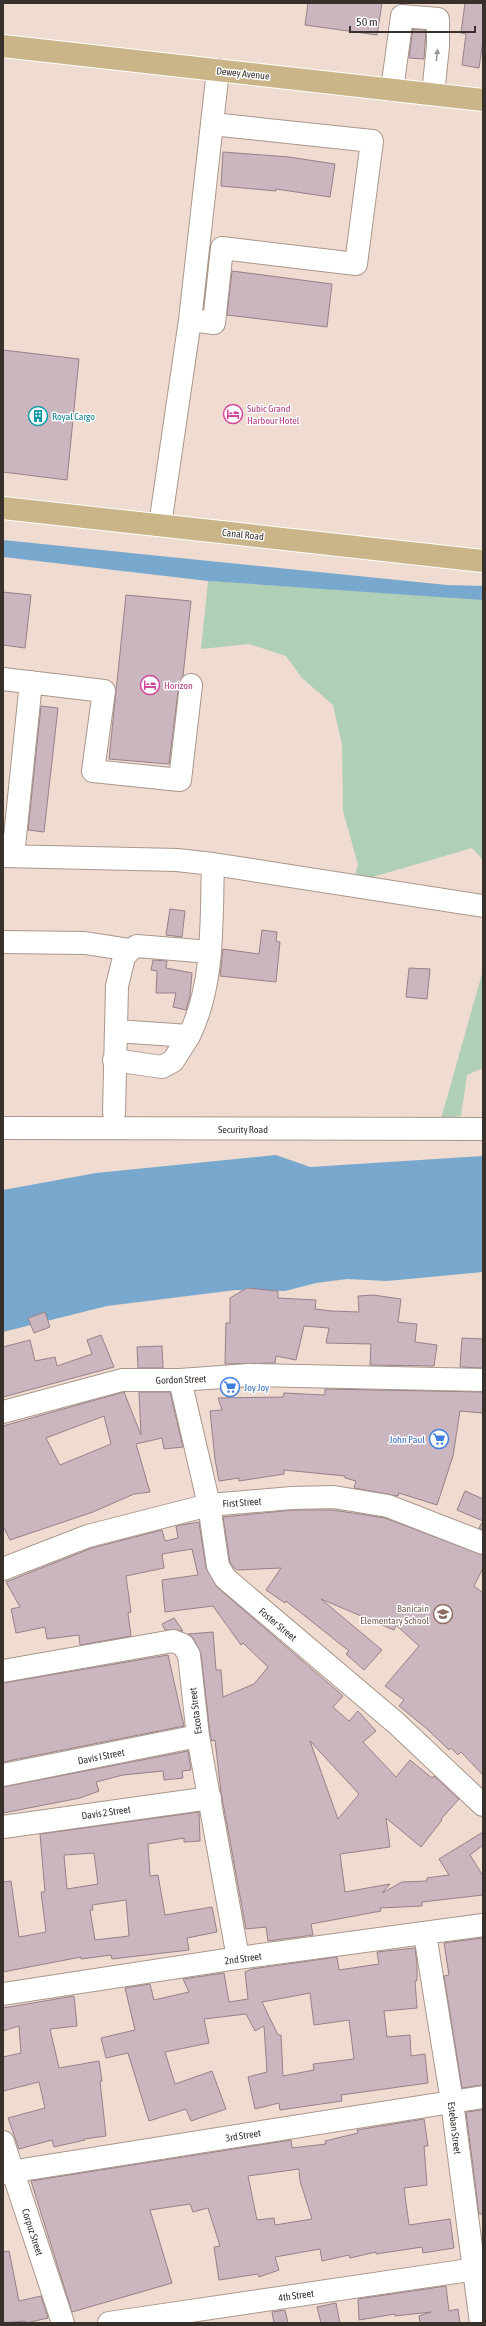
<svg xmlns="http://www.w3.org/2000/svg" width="486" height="2326" viewBox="0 0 486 2326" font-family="'Asap Condensed',sans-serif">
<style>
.green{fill:#afcfb6}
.water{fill:#79a8cf}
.building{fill:#cbb6bf;stroke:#95818a;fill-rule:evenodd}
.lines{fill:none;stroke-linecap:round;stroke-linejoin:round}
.minor-casing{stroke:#a9978b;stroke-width:24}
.major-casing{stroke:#fff;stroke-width:24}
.minor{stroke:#fff;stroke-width:22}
.major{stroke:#c9b587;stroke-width:22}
.oneway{fill:#9b9895}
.labels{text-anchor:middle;stroke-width:3;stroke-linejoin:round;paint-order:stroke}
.street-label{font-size:10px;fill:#37302b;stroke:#fff}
.hotel-label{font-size:10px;fill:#b23c85;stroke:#fff;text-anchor:start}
.culture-label{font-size:10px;fill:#0d838f;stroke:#fff;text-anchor:start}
.shop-label{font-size:10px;fill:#366cbe;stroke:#fff;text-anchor:start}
.education-label{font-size:10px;fill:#785e54;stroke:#fff;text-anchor:end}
</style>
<rect width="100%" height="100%" fill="#efdbcf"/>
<path class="green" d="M208 581 483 599V860L472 848 352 883 358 865 343 811 342 745 333 705 302 678 286 656 249 644 201 649Z
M483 970V1068L467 1075 461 1116 441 1119Z"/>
<path class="water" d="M3 540 447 585 483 586V600L208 581 3 557Z
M276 1155 310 1167 483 1156V1272L387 1281 347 1279 316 1283 285 1291 236 1290 107 1306 3 1332V1190L96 1173Z"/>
<path class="building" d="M308 3H382L377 35 305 25Z
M465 3H483V40L479 68 462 65 466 34 461 33Z
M413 29 426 30 424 59 409 58Z
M223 152 289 157 335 164 330 197 276 189V191L221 186Z
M232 271 332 284 327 327 227 315Z
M3 350 79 359 67 480 3 472Z
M3 592 31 595 25 648 3 645Z
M126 595 191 601 183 676 179 684 169 764 109 759Z
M41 706 58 708 44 832 28 830Z
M170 909 185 911 182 937 166 935Z
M262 930 277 932 276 941 280 942 276 982 220 976 223 949 259 954Z
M153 960 167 961 166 968 192 973 190 996 186 1010 173 1007 176 993H156L157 971 151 970Z
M409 968 430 969 427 999 406 997Z
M247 1288 278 1291V1298L316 1300 315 1309 331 1311 359 1312 358 1296 373 1295 401 1299 398 1322 417 1324 415 1342 437 1345 434 1366 370 1365 371 1344 326 1343 329 1328 304 1326 296 1360 276 1356 275 1363 225 1364 226 1323H230V1298Z
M45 1312 50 1327 34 1333 28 1318Z
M101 1335 114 1367 3 1397V1347L30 1340 35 1361 55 1357 57 1366 92 1354 87 1340Z
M462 1338 483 1339V1368L460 1367Z
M162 1346 163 1368H138L137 1347Z
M325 1389 483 1392V1413L460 1411 453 1456 437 1505 399 1493 398 1496 354 1488 356 1481 345 1478V1476L284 1470V1474L239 1481V1478L219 1481 215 1459 210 1411 222 1410 218 1398 283 1397 284 1393 325 1395Z
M124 1392 141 1435 139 1392H170L183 1447 164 1449 162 1438 136 1444 150 1492 134 1494 93 1512 10 1540 3 1526V1426ZM104 1416 111 1444 60 1465 46 1438Z
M465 1491 483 1499V1530L479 1528 483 1521 457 1510Z
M293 1510H333L385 1518 483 1555V1568L474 1586 483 1593V1775L461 1752 458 1755 451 1748 449 1750 426 1728 399 1706 404 1700 385 1686 419 1646 396 1625 394 1630 321 1599 382 1650 364 1670 346 1654 349 1651 286 1601 285 1603 266 1590 281 1568 237 1570 234 1568 230 1562 223 1517Z
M199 1522 206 1568 217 1587 343 1696 333 1707 349 1721 358 1711 376 1731 363 1742 396 1777 410 1760 432 1778 434 1776 459 1799 441 1819 442 1820 421 1847 386 1818 390 1847 340 1854 345 1892 390 1884 382 1893 402 1882 427 1881V1878L449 1875 439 1859 483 1832V1845L470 1855 483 1876V1895L422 1902V1906L380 1908 381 1911 311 1924 313 1935 268 1941 266 1927 246 1929 221 1792 215 1740 212 1741 210 1734 201 1654 194 1639 188 1634 213 1632 216 1670H221L223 1697 254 1684 268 1667 243 1643 241 1645 213 1606 165 1612 162 1580 198 1575 192 1549 162 1554 164 1568 126 1576 131 1612 128 1613 131 1636 80 1645 79 1635 47 1639 45 1627 16 1633 11 1609 20 1607 6 1582 92 1548 162 1530 165 1541 178 1538 176 1526ZM310 1741 359 1794 338 1819Z
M174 1618 183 1631 165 1630 162 1624Z
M168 1655 184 1726 3 1762V1683Z
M188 1751 191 1770 182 1771 183 1778 164 1780 163 1771 123 1775 96 1782 99 1791 80 1798 3 1813V1787Z
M199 1812 200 1841 184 1842V1838L148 1844 150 1876 158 1875 165 1915 212 1907 217 1932 187 1938 189 1950 112 1959 111 1955 81 1959V1957L3 1972V1882L11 1881 19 1937 46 1932 41 1892H45L40 1834ZM94 1853 98 1884 67 1889 64 1855ZM126 1900 129 1936 95 1940 90 1910H93L92 1905Z
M483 1938V2085L462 2088 444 1976 449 1975 444 1943Z
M415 1948 417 1964V1981H415L417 2008 384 2011 387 2037 410 2035 411 2056 425 2054 428 2083 341 2095 342 2101 280 2110 279 2103 255 2109 248 2077 267 2072 264 2026 255 2031 246 2014 204 2019 209 2043 165 2052 175 2084 212 2071 226 2109 191 2121 186 2109 149 2121 128 2053 106 2058 101 2038 135 2030 125 1988 150 1984 154 2000 189 1992 183 1979 224 1973 229 2002 248 1999 245 1972 252 1969 337 1957 339 1970 379 1964 377 1952ZM310 1993 314 2025 349 2020 354 2059 313 2064 314 2070 283 2076 281 2035H278L262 2002Z
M74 1996 77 2026 50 2029 59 2068 99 2061 102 2081H100L106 2136 84 2139 85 2140 54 2147 52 2140 19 2149 8 2118 45 2108 39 2082 3 2091V2057L21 2053 19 2026 3 2031V2008Z
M483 2110V2214H479L466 2112Z
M424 2119 428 2146H424L427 2185 404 2188 409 2225 450 2219 454 2248 423 2253 422 2247 376 2254V2252L350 2258 349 2255 322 2261 320 2249 275 2257 279 2270 259 2277 258 2274 219 2280 214 2247 220 2246 208 2208 193 2212 190 2204 150 2210 172 2283 72 2312 31 2181 291 2140 292 2148 326 2144 325 2141 358 2133 357 2130ZM299 2169 300 2181 312 2219 275 2225 274 2218 257 2220 248 2176Z
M9 2251 19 2301 41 2296 48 2318 26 2323 25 2321 3 2323V2252Z
M446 2286 449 2311 458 2309 460 2323H420L419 2316 431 2312 395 2316V2314L359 2320 358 2299Z
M336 2303 340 2323H321L317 2307Z
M285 2310 288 2323H274L272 2312Z"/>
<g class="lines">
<defs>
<path id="minor" d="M392 90 402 16 438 19V46L433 94
M190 320 214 323 222 248 356 264 372 141 212 124
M160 525 190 320 218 70
M3 679 104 691 93 771 180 780 191 685
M3 856 177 860 213 864C211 921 215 983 189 1036L116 1031
M13 856 31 682
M213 864 483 906
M3 942 85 943 130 950
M114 1060 162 1067 173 1061 189 1036
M114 1113 117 986 124 957 130 950 137 946 210 952
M3 1128 483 1129
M180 1380 209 1505 218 1566 225 1578 396 1723 483 1805
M3 1412 122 1380H180L249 1375 483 1380
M3 1569 88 1536 209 1505 292 1498 334 1497 388 1506 483 1543
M3 1671 173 1641 183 1645 189 1655 198 1736 238 1958
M3 1775 198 1736
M3 1827 210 1798
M425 1934 452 2102 481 2323
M3 1994 238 1958 483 1925
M3 2142 63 2323
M3 2173 483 2097
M109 2323 483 2268"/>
<path id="major" d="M3 46 483 100
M3 508 483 561"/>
</defs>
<use href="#minor" class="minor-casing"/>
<use href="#major" class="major-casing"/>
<use href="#minor" class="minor"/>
<use href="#major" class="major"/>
</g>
<defs><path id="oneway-solid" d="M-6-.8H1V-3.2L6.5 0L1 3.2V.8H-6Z"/></defs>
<use class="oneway" href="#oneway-solid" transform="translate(437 55) rotate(-84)"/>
<defs>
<symbol id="hotel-ring" viewBox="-11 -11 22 22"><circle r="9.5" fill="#fff" stroke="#d1479c" stroke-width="1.5"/><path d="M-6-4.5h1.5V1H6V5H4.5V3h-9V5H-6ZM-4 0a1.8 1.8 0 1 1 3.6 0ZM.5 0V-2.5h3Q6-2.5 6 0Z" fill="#d1479c"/></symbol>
<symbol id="building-ring" viewBox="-11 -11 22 22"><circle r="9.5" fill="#fff" stroke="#0f9aa8" stroke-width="1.5"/><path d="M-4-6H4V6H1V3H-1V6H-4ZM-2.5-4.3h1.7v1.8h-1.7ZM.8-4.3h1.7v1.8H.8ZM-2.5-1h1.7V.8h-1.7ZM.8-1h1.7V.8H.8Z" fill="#0f9aa8"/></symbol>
<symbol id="supermarket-ring" viewBox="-11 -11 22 22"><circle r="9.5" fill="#fff" stroke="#3f7fe0" stroke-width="1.5"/><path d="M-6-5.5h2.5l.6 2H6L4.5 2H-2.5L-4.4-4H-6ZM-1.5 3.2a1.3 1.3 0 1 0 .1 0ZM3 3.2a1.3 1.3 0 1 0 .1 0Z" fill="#3f7fe0"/></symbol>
<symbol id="school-ring" viewBox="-11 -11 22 22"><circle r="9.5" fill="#fff" stroke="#8d6e63" stroke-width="1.5"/><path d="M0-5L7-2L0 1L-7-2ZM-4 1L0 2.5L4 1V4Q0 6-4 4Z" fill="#8d6e63"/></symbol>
</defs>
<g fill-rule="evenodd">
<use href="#hotel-ring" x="222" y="403" width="22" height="22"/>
<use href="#building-ring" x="27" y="405" width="22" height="22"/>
<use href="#hotel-ring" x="139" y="674" width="22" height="22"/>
<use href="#supermarket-ring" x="219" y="1376" width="22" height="22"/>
<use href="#supermarket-ring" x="428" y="1428" width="22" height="22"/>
<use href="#school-ring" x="432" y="1603" width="22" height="22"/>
</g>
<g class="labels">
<g class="street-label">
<text transform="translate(243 73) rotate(6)" y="4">Dewey Avenue</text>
<text transform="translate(243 534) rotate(6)" y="4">Canal Road</text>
<text x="243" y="1133">Security Road</text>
<text transform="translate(181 1379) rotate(-2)" y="4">Gordon Street</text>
<text transform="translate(242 1502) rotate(-4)" y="4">First Street</text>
<text transform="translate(278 1624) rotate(40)" y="4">Foster Street</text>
<text transform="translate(195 1711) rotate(-97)" y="4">Escota Street</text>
<text transform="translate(101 1756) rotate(-11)" y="4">Davis I Street</text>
<text transform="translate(106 1812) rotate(-8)" y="4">Davis 2 Street</text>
<text transform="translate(243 1958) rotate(-8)" y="4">2nd Street</text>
<text transform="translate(455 2128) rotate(83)" y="4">Esteban Street</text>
<text transform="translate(243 2135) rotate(-9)" y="4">3rd Street</text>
<text transform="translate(33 2232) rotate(72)" y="4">Corpuz Street</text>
<text transform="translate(296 2295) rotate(-8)" y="4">4th Street</text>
</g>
<g class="hotel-label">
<text x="247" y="412">Subic Grand<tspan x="247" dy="12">Harbour Hotel</tspan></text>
<text x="164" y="689">Horizon</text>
</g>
<g class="culture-label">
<text x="52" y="420">Royal Cargo</text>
</g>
<g class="shop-label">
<text x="244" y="1391">Joy Joy</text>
<text x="425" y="1443" text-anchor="end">John Paul</text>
</g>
<g class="education-label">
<text x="429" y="1612">Banicain<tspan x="429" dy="12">Elementary School</tspan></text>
</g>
</g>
<rect width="486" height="2326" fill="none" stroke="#37302b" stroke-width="8"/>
<path d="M350 26v6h125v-6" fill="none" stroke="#37302b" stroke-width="2"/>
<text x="356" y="26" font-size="12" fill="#37302b" stroke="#ffffff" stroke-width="3" paint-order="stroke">50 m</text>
</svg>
